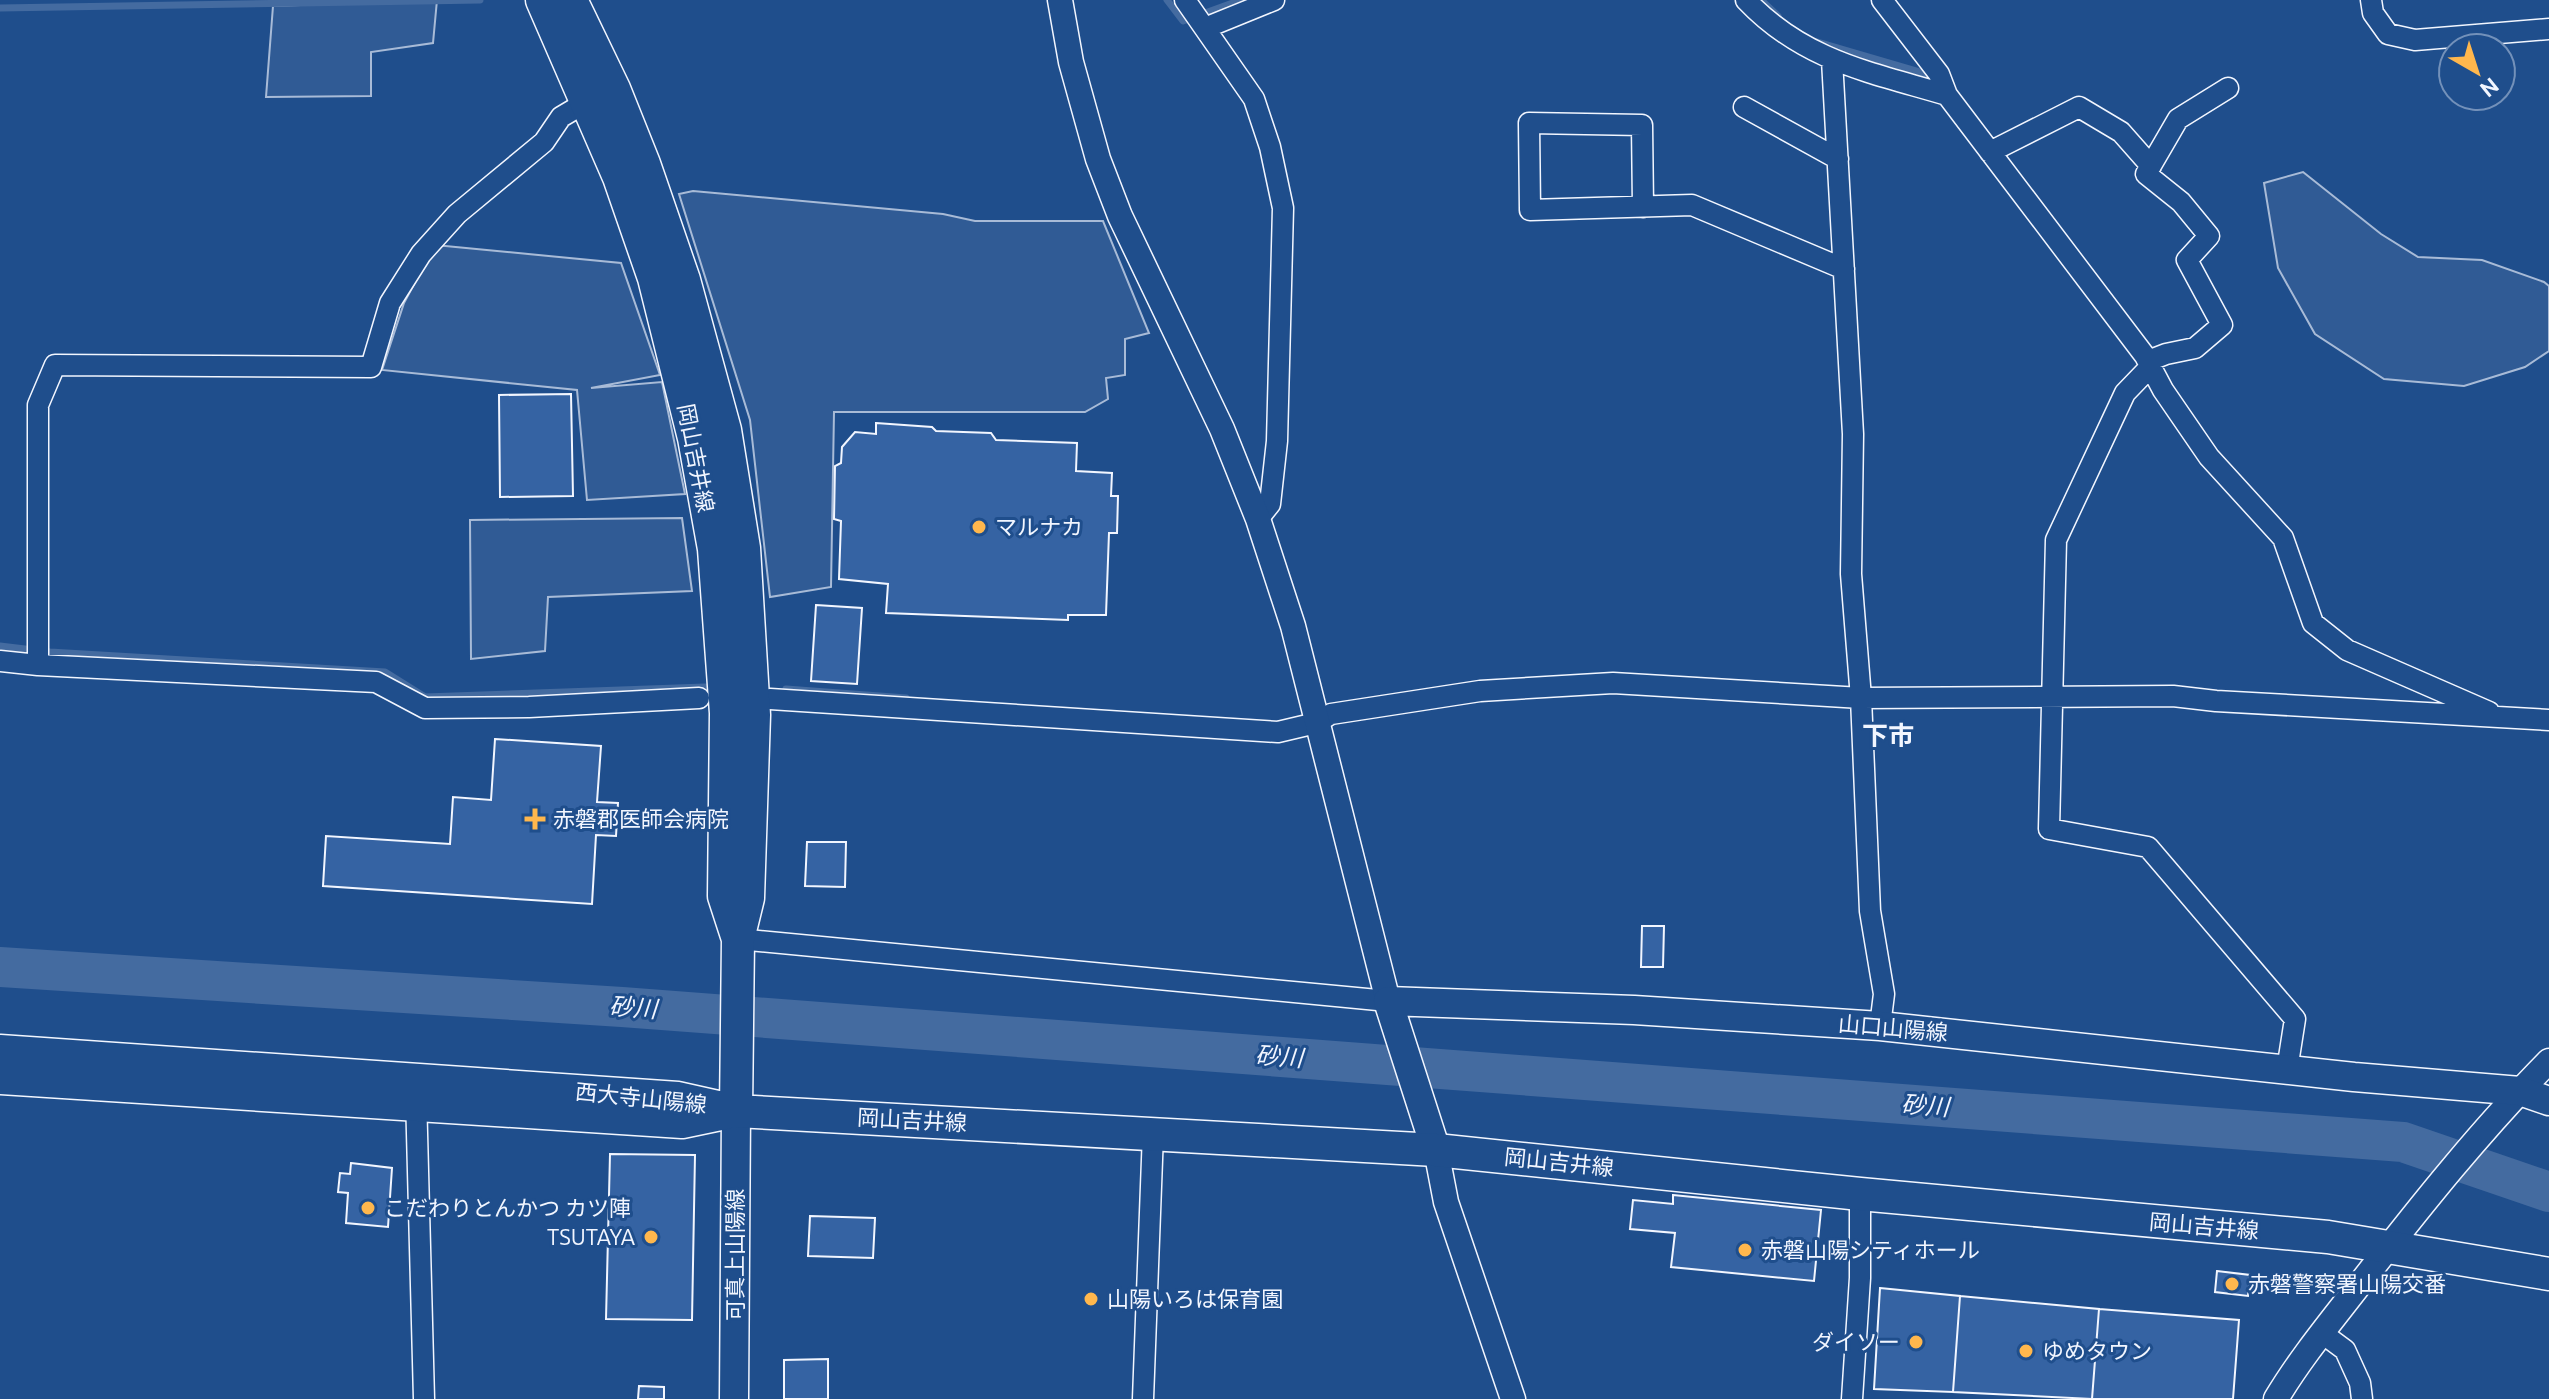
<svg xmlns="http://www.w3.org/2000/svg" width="2549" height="1399" viewBox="0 0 2549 1399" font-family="Ubuntu,'Noto Sans JP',sans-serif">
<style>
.built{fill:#305b95;stroke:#a8bbd7;stroke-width:2}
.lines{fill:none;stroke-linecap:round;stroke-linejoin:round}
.stream{stroke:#446ba0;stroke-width:7}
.river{stroke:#446ba0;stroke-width:40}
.building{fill:#3563a3;stroke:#f2f6ff;stroke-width:2}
.minor-casing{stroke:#f2f6ff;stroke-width:23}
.tertiary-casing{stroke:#f2f6ff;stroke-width:27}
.secondary-casing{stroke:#f2f6ff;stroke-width:31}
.primary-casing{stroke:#f2f6ff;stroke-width:35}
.minor{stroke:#1f4e8c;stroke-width:20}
.tertiary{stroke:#1f4e8c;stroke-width:24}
.secondary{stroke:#1f4e8c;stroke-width:28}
.primary{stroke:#1f4e8c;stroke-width:32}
.poi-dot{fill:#ffb74d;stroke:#1f4e8c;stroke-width:3}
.labels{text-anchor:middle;stroke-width:6;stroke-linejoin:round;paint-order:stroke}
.street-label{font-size:22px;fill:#f2f6ff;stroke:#1f4e8c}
.poi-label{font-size:22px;fill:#f2f6ff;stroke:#1f4e8c;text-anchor:start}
.water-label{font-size:24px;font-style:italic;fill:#f2f6ff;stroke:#1f4e8c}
.quarter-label{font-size:26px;font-weight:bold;fill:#f2f6ff;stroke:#1f4e8c}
</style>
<rect width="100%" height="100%" fill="#1f4e8c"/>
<path class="built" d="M437 0 433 43 371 52V96L266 97 273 6Z
M2303 172 2381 234 2418 257 2482 260 2544 282 2549 286V351L2525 367 2464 386 2384 379 2315 334 2278 268 2264 183Z
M693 191 943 214 975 221H1103L1149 333 1125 339V375L1106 378 1108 399 1085 412H834L831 587 770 597 750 420 679 194Z
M435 245 621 263 660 375 591 388 662 382 685 494 587 500 577 390 382 370 404 303Z
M682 518 692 591 548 597 545 651 471 659 470 520Z"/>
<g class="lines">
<path class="stream" d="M1167 0 1183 21 1241 0
M1761 0 1778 16
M0 8 480 0
M1814 41 1927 74
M0 646 50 652 385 672 425 697 705 687
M786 689 906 698"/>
<path class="river" d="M0 967 622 1007 2403 1142 2549 1192"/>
</g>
<path class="building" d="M571 394 573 496 500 497 499 395Z
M876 423 932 427 936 431 991 433 996 440 1077 443 1076 471 1112 473 1111 496H1118L1117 533H1109L1106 615H1068V620L886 613 888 584 839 579 841 521 834 519 835 466 841 463 842 447 855 432 876 434Z
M816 605 862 608 857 684 811 681Z
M495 739 601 746 597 802 618 803 616 836 596 835 592 904 323 886 326 836 450 844 453 797 491 800Z
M807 842H846L845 887 805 886Z
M1642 926H1664L1663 967H1641Z
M610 1154 695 1155 692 1320 606 1319Z
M351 1163 392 1168 388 1227 346 1223 348 1193 338 1192 340 1173 350 1174Z
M1673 1195 1821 1210 1814 1281 1671 1267 1675 1233 1630 1229 1633 1200 1673 1204Z
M810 1216 875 1218 873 1258 808 1256Z
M2217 1271 2250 1275 2248 1296 2215 1292Z
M1880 1288 1960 1296 1953 1392 1874 1389Z
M1960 1296 2099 1309 2092 1399 1953 1392Z
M2099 1309 2239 1320 2233 1399H2092Z
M828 1359V1399H784V1360Z
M639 1386 664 1387V1399H638Z"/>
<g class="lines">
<defs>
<path id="minor" d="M1185 0 1254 99 1270 147 1283 208 1277 441 1270 504 1258 519
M1746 0C1804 61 1870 72 1947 95
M1882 0 1939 74 1947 95 2145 356 2163 390 2209 457 2283 538 2313 623 2347 650 2489 712
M2371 0 2373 13 2388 34 2415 40 2549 29
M1205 28 1274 0
M1832 60 1853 434 1851 574 1861 698 1870 911 1884 994 1880 1026
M1744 107 1838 159
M1990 152 2079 107 2121 132 2151 166
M1643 207 1642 125 1529 123 1530 210 1692 205 1844 269
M2148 361 2166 354 2195 348 2222 325 2187 260 2209 236 2181 202 2146 174 2178 119 2228 88
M2151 366 2125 393 2056 540 2049 829 2148 847 2295 1019 2287 1070
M0 661 38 665 376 682 425 708 529 707 699 698
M38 665V405L55 365 371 367 390 303 421 254 457 214 544 142 561 117 588 101
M770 699 1278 732 1316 723 1331 714 1480 691 1613 683 1861 698 2173 696 2216 701 2549 720
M738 939 1388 1001
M416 1095 424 1399
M2322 1333 2345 1350 2360 1383 2362 1399
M1143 1399 1153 1133
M1852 1399 1860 1278V1194"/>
<path id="tertiary" d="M1060 0 1071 62 1098 159 1120 216 1222 429 1258 519 1293 626 1388 1001
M1436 1150 1446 1202 1513 1399
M2276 1399C2301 1357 2333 1319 2363 1280 2421 1205 2482 1129 2549 1061"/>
<path id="secondary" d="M1436 1150 1388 1001 1634 1010 1880 1026 2354 1077 2520 1091 2549 1101
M734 1399 736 1111"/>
<path id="primary" d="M542 0 619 177 654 278 694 438 714 549 726 713 724 896 738 939
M571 0 614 89 644 164 684 280 725 430 744 548 754 715 748 898 738 939 736 1111
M0 1051 678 1098 736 1111 1436 1150 1860 1194 2328 1237 2549 1274
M0 1078 682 1122 725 1113"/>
</defs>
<use href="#minor" class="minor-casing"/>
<use href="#tertiary" class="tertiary-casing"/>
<use href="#secondary" class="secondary-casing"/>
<use href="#primary" class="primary-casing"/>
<use href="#minor" class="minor"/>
<use href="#tertiary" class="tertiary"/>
<use href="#secondary" class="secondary"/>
<use href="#primary" class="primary"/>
</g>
<g class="poi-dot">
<circle cx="979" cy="527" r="8"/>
<path d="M531 807h8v8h8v8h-8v8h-8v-8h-8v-8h8z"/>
<circle cx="368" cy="1208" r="8"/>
<circle cx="651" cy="1237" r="8"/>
<circle cx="1745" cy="1250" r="8"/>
<circle cx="2232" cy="1284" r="8"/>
<circle cx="1091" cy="1299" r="8"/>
<circle cx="1916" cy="1342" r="8"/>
<circle cx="2026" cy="1351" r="8"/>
</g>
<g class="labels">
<g class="street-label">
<text transform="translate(696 458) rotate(79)" y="8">岡山吉井線</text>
<text transform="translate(1893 1028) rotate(5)" y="8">山口山陽線</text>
<text transform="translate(641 1098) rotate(6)" y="8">西大寺山陽線</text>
<text transform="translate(912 1120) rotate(3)" y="8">岡山吉井線</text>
<text transform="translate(1559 1162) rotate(6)" y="8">岡山吉井線</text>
<text transform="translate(2204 1226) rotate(5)" y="8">岡山吉井線</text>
<text transform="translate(735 1255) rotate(-90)" y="8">可真上山陽線</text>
</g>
<g class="poi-label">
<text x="995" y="535">マルナカ</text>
<text x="553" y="827">赤磐郡医師会病院</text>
<text x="384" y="1216">こだわりとんかつ カツ陣</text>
<text x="635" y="1245" text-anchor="end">TSUTAYA</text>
<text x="1761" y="1258">赤磐山陽シティホール</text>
<text x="2248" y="1292">赤磐警察署山陽交番</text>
<text x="1107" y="1307">山陽いろは保育園</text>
<text x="1900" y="1350" text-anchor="end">ダイソー</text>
<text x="2042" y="1359">ゆめタウン</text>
</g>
<g class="water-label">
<text transform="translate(633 1008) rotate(4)" y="8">砂川</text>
<text transform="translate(1279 1057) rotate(4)" y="8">砂川</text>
<text transform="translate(1925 1106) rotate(4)" y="8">砂川</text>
</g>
<g class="quarter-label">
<text x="1888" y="745">下市</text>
</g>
</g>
<g transform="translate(2477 72) rotate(141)"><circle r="38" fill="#1f4e8c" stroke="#7391ba" stroke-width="2"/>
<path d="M0-6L14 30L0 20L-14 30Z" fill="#ffb74d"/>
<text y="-12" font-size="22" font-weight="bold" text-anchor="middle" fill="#f2f6ff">N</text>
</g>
</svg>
